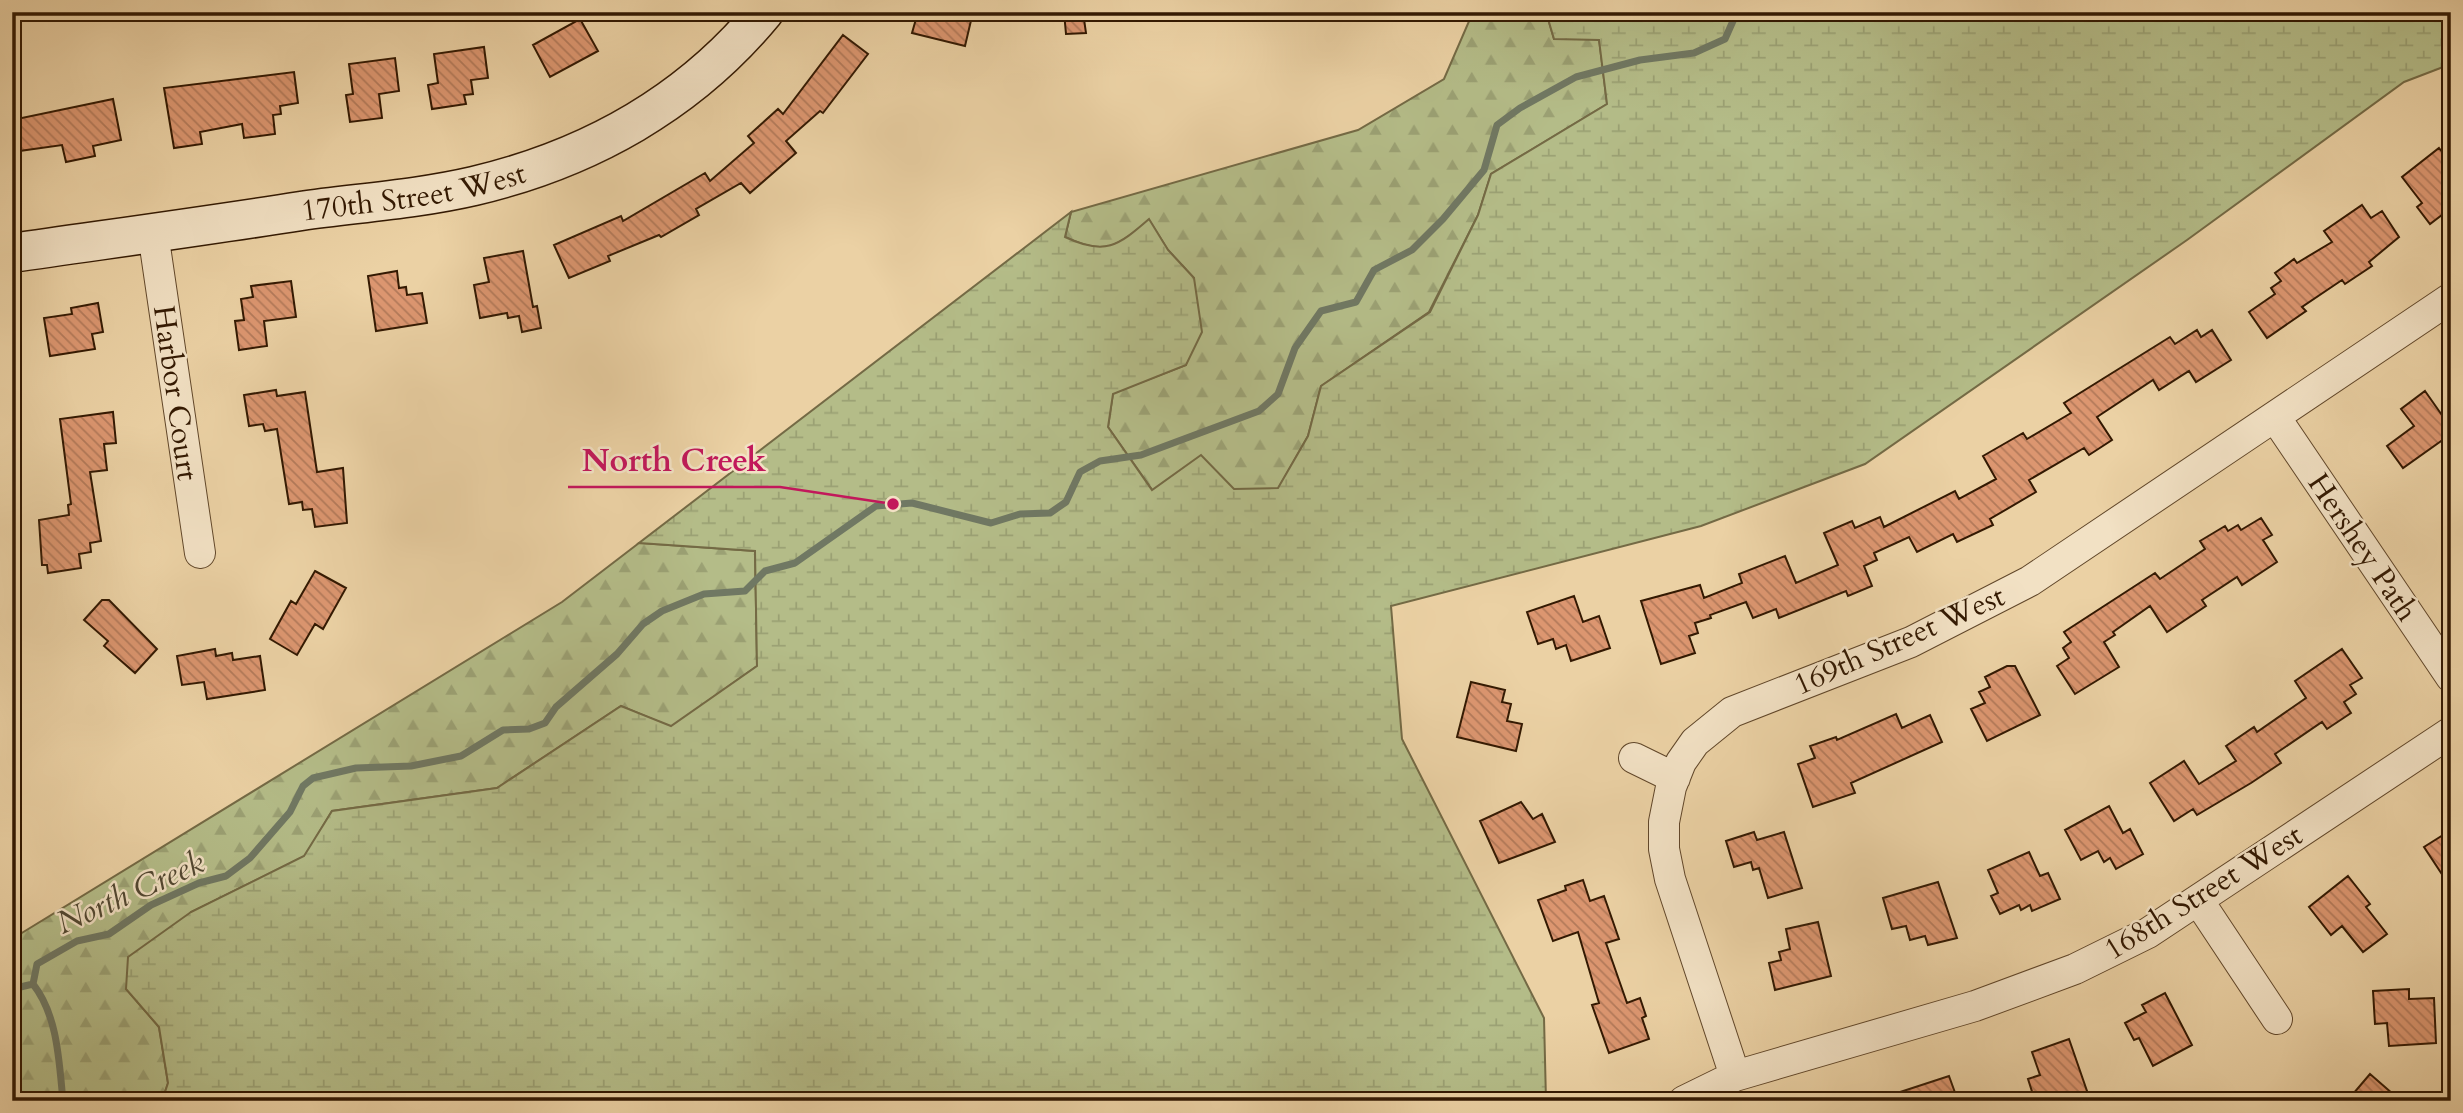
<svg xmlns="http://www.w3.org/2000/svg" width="2463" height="1113" viewBox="0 0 2463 1113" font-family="Cardo,serif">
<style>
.forest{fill:url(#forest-firs);stroke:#746a45;stroke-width:2}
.wetland{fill:url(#wetland-marsh);stroke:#746a45;stroke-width:2}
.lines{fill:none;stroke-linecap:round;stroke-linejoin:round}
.stream{stroke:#707863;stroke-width:7}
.building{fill:url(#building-back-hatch);stroke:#331902;stroke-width:2}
.street-casing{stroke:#61472a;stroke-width:32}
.secondary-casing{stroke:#331902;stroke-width:41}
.street{stroke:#f2e1c4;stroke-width:30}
.secondary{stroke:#f2e1c4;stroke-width:38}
.labels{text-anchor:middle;stroke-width:5;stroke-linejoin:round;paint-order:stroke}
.street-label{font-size:30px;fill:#331902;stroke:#f2e1c4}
.water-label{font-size:32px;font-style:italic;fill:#524832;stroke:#f2e1c4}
.leader{fill:none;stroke:#c2185b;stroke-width:2.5}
.callout-dot{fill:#c2185b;stroke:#f2e1c4;stroke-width:2.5}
.callout-label{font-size:32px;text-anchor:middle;font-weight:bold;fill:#c2185b;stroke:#f2e1c4;stroke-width:5;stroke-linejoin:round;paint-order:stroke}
</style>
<defs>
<pattern id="forest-firs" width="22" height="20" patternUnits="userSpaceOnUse" patternTransform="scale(1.75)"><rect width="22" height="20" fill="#b4bc88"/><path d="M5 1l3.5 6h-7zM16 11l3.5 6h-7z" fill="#9ba174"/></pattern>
<pattern id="wetland-marsh" width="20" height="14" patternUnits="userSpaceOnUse" patternTransform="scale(1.75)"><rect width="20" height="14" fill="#b4bc88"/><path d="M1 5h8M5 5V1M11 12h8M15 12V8" fill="none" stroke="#9ba174"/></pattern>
<pattern id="building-back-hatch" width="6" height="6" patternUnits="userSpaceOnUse" patternTransform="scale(1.75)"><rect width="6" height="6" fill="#dc9670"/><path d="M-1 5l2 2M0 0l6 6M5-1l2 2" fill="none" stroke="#b37a5a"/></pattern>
</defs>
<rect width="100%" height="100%" fill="#ebd1a4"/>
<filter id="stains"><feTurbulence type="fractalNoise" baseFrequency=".00286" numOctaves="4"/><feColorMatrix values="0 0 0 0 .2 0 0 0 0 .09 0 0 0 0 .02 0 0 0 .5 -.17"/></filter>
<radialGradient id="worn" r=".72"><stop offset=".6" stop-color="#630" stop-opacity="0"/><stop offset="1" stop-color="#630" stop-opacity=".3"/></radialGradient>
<path class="forest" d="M1473 12H1546L1554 39H1599L1607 104 1491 174 1478 215 1429 312 1321 386 1308 436 1278 489 1153 491 1108 427 1113 393 1186 365 1194 278 1168 250 1149 220C1116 247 1106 256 1065 237L1071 212 1358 130 1444 79Z
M639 543 755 551 757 666 671 727 621 706 497 788 332 811 305 856 191 912 126 989 159 1027 168 1083 162 1101H12V939L562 602Z"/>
<path class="wetland" d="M1546 12H2451V64L2404 82 2187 240 1865 464 1701 526 1391 606 1402 739 1544 1018 1546 1101H162L168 1083 159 1027 126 989 128 957 191 912 304 856 332 811 497 788 621 706 671 726 757 666 755 551 639 543 1071 212 1065 237C1105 256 1118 246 1149 219L1168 250 1194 278 1202 332 1186 365 1113 394 1108 427 1152 490 1201 455 1234 489 1278 488 1308 436 1321 386 1430 312 1478 215 1491 174 1607 104 1599 40 1554 39Z"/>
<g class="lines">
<path class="stream" d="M33 984 37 964 77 941 109 934 151 905 199 883 226 876 250 858 290 812 303 786 313 778 356 768 411 766 461 756 503 730 529 729 545 723 556 707 617 654 643 624 662 611 704 594 745 591 765 571 795 563 876 506 912 503 991 523 1020 514 1050 513 1066 502 1080 472 1100 461 1141 455 1259 411 1278 394 1295 348 1321 311 1356 302 1374 270 1412 250 1443 219 1484 170 1497 125 1520 108 1576 77 1640 60 1694 53 1725 39 1737 12
M33 984C58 1016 59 1062 63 1101
M12 989 33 984
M469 1101 517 1095 556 1101"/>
</g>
<path class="building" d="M918 12H973L965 46 912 33Z
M1064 12H1083L1086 33 1066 34Z
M580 19 598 51 550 77 533 45Z
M843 35 868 54 823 113 820 111 786 141 796 153 750 193 741 183 696 209 699 215 661 237 659 235 608 256 610 261 569 278 554 245 621 216 623 221 705 173 710 181 754 143 748 136 778 109 783 114Z
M484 47 488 78 471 80 473 94 464 95 466 104 432 109 428 85 438 83 434 54Z
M395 58 399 91 379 94 382 118 350 122 346 95 353 94 349 64Z
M294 72 298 103 280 106 281 114 273 115 275 134 244 138 242 124 200 132 202 144 174 148 164 88Z
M113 99 121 140 93 146 95 156 66 162 62 145 12 152V120Z
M2439 148 2451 163V208L2430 224 2417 207 2422 203 2402 177Z
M2362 205 2371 218 2382 211 2399 237 2369 262 2372 266 2345 284 2342 280 2302 307 2306 311 2267 338 2249 312 2275 294 2271 288 2281 281 2275 273 2294 259 2297 263 2332 242 2324 231Z
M523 251 533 307 537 306 541 328 522 332 519 316 508 318 507 313 480 318 474 285 489 282 484 258Z
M397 271 399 288 406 287 407 295 422 293 427 323 376 331 368 276Z
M291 281 296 317 264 321 267 346 239 350 235 321 244 320 241 299 253 297 251 286Z
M98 303 103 332 92 334 95 349 50 356 44 318 72 314 71 308Z
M2197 330 2201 337 2212 330 2231 360 2196 382 2189 371 2159 390 2153 380 2097 417 2112 440 2089 455 2084 448 2029 480 2036 492 1990 519 1993 525 1957 542 1953 534 1917 552 1909 537 1874 553 1877 560 1864 566 1872 586 1848 596 1846 591 1779 618 1776 609 1753 618 1746 602 1710 615 1711 618 1695 623 1698 633 1689 636 1695 653 1661 664 1641 601 1700 585 1704 598 1742 583 1739 574 1785 556 1796 583 1838 565 1824 533 1852 521 1855 528 1880 517 1884 527 1955 491 1959 499 1996 479 1983 456 2023 433 2027 439 2071 413 2064 403 2170 337 2175 344Z
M276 390 277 396 305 392 317 472 343 468 347 523 315 527 312 509 303 510 302 502 289 504 277 429 265 431 263 424 249 426 244 395Z
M2425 391 2451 428V434L2403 468 2387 446 2414 426 2401 409Z
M113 412 116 443 104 444 107 470 90 472 101 541 90 543 91 552 79 554 81 568 48 573 47 565H42L39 520 69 515 68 505 71 504 60 419Z
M2261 518 2272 535 2263 540 2277 562 2242 585 2237 577 2202 600 2206 606 2167 632 2150 606 2113 632 2115 635 2104 642 2119 667 2075 694 2057 666 2069 658 2063 648 2071 642 2064 632 2155 573 2160 579 2205 549 2200 541 2225 526 2228 531 2238 525 2241 530Z
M315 571 346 588 323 629 315 624 297 655 270 639 291 601 296 604Z
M1574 596 1583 622 1599 616 1610 648 1571 661 1566 645 1556 649 1553 639 1538 644 1527 612Z
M102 600H109L157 649 135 673 104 646 108 641 84 620Z
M215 649 216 656 232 653 233 660 260 656 265 690 207 699 204 682 182 685 177 656Z
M2342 649 2362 678 2350 685 2356 694 2344 702 2351 713 2327 729 2322 722 2275 754 2281 763 2251 783 2197 815 2193 809 2174 821 2150 783 2184 761 2199 784 2236 761 2226 746 2254 727 2257 732 2306 698 2295 681Z
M2007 666H2015L2040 715 1987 741 1971 709 1985 703 1979 692 1990 687 1985 677Z
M1471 682 1505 690 1502 702 1511 704 1507 721 1522 724 1516 751 1457 737Z
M1896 714 1902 728 1930 715 1942 742 1851 783 1855 793 1813 807 1798 764 1815 758 1810 746 1836 737 1837 740Z
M1521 802 1533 819 1542 814 1555 842 1499 863 1480 821Z
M2109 806 2123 833 2130 829 2143 854 2116 869 2110 858 2104 862 2098 851 2081 860 2065 830Z
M2451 830V888L2424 847Z
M1754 832 1757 840 1784 832 1802 888 1768 898 1759 868 1753 870 1751 862 1734 867 1726 841Z
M2029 852 2040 876 2048 873 2060 899 2032 911 2030 905 2021 910 2019 905 2000 914 1991 896 1998 893 1988 870Z
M2348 876 2370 904 2366 907 2387 934 2363 952 2342 926 2331 935 2309 907Z
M1583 880 1590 901 1604 896 1619 939 1606 943 1627 1003 1640 998 1646 1016 1642 1018 1649 1039 1609 1053 1592 1005 1599 1003 1578 932 1553 941 1538 900 1566 890 1565 886Z
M1938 882 1957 938 1928 945 1925 936 1910 940 1906 926 1892 929 1883 898Z
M1818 922 1831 976 1775 990 1769 963 1781 960 1779 952 1790 949 1786 929Z
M2409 989V999L2434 998 2436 1043 2389 1046 2387 1023 2375 1024 2373 991Z
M2165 993 2192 1045 2153 1066 2139 1038 2134 1040 2125 1023 2146 1012 2142 1005Z
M2069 1039 2088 1094 2069 1101H2035L2028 1079 2040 1075 2032 1052Z
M2370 1074 2401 1101H2347Z
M1949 1076 1958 1101H1886L1885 1097Z"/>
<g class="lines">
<defs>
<path id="street" d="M153 233 200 553
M2275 417 2451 677
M1634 758 1675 778
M2198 900 2277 1019
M1735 1076 1670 879 1664 849V822L1671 787 1681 762 1695 742 1732 712 1911 642 2030 581 2451 298
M1684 1101 1735 1076 1975 1006 2075 969 2148 933 2451 732"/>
<g id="secondary">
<path id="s1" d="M12 253C109 239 205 226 301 211 358 203 418 199 474 186 588 159 689 103 764 12"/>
</g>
</defs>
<use href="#street" class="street-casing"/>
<use href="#secondary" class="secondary-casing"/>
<use href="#street" class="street"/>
<use href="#secondary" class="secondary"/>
</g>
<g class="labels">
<g class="street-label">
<text dy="10" stroke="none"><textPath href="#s1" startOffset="406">170th Street West</textPath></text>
<text transform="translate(176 393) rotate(82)" y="10">Harbor Court</text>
<text transform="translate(2363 547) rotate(56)" y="10">Hershey Path</text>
<text transform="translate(1899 640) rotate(-24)" y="10">169th Street West</text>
<text transform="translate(2203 892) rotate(-32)" y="10">168th Street West</text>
</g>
<g class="water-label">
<text transform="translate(130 892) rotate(-24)" y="11">North Creek</text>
</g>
</g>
<path class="leader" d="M893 504L780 487H568"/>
<circle class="callout-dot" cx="893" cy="504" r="7"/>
<g class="callout-label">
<text x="674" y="471">North Creek</text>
</g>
<rect width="2463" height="1113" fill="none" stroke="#ebd1a4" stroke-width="42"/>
<rect x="14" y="14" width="2435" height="1085" fill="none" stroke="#331902" stroke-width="3.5"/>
<rect x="21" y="21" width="2421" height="1071" fill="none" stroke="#331902" stroke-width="2"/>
<rect width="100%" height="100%" filter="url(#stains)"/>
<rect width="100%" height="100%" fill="url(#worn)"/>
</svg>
